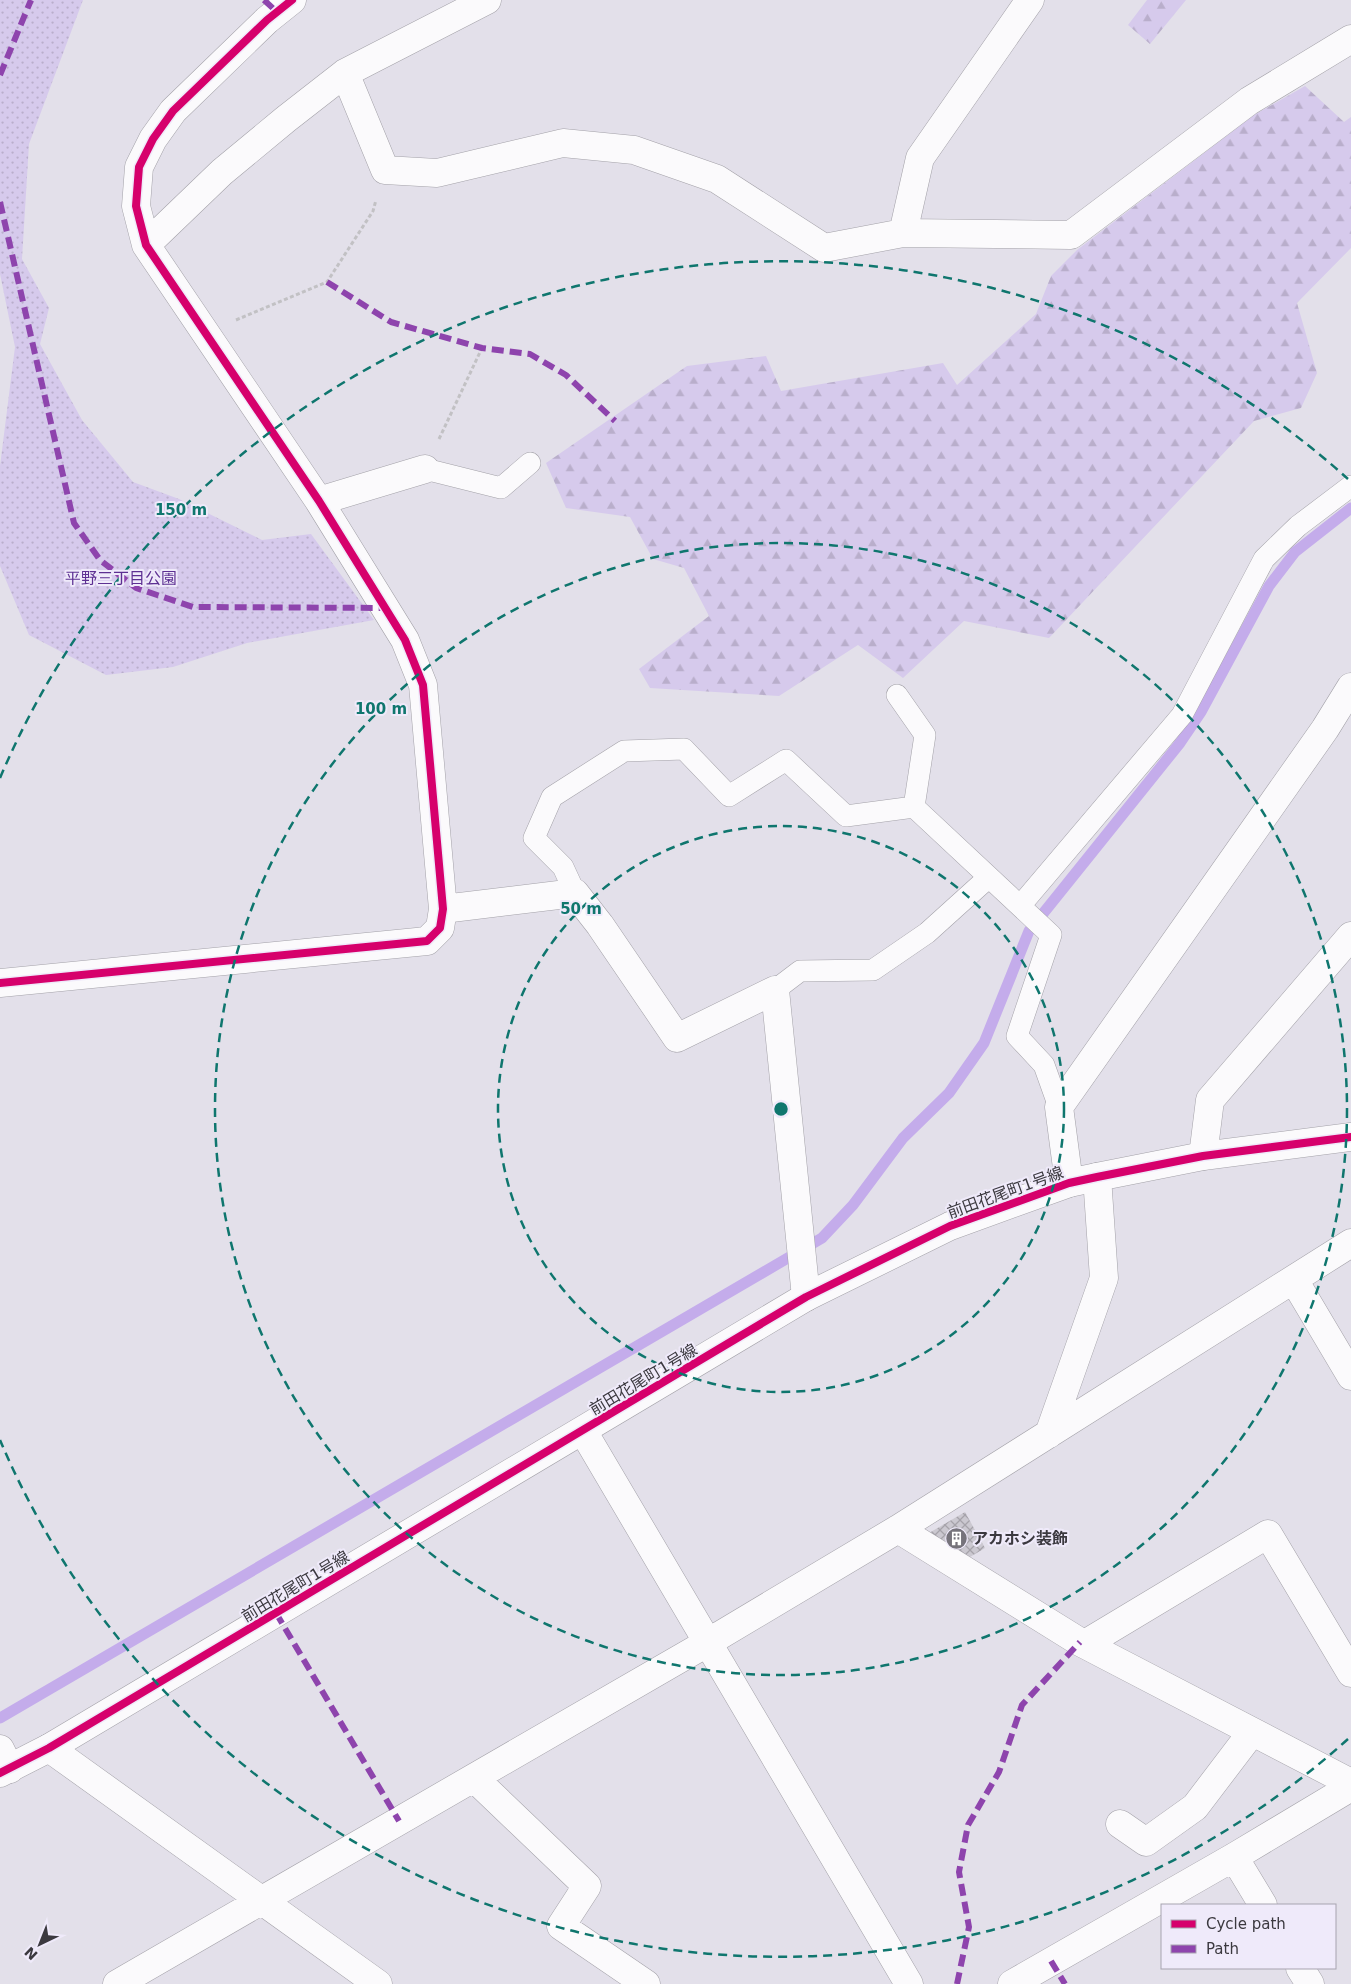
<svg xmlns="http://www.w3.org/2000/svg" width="1351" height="1984" viewBox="0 0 1351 1984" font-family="'DejaVu Sans','Noto Sans JP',sans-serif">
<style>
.green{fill:url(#green-dots)}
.forest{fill:url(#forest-firs)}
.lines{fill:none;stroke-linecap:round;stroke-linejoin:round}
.stream{stroke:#c4aceb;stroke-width:11}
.building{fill:url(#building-cross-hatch)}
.service-casing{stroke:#a3a1a8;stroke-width:22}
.minor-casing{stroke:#a3a1a8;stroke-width:29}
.tertiary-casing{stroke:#a3a1a8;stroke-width:29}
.path{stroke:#c2c1c4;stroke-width:3;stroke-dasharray:4 2.5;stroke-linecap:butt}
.service{stroke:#fbfafc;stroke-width:21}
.minor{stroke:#fbfafc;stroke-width:28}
.tertiary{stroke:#fbfafc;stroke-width:28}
.quiet{stroke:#8e44ad;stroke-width:6;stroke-dasharray:12 6;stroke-linecap:butt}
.cycleway-casing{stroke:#efeafa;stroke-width:11}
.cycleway{stroke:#d6006c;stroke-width:8}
.ring{fill:none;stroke:#0f766e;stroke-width:2.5;stroke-dasharray:9 6}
.labels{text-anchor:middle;stroke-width:4;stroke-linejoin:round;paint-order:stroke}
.park-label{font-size:16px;fill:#5d3092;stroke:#efeafa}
.street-label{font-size:16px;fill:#3b393f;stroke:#efeafa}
.poi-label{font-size:16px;font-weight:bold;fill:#3b393f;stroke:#efeafa;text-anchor:start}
.centre{fill:#0f766e;stroke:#efeafa;stroke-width:2.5}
.ring-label{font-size:15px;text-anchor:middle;font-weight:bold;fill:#0f766e;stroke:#efeafa;stroke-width:4;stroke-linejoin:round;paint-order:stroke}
</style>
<defs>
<pattern id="green-dots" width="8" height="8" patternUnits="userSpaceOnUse" patternTransform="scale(1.25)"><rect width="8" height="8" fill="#d6caec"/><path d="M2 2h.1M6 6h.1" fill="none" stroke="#b9aecb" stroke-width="1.8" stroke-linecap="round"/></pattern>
<pattern id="forest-firs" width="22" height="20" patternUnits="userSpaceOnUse" patternTransform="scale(1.25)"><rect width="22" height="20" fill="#d6caec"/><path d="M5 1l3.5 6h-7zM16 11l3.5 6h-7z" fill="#b9aecb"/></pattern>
<pattern id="building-cross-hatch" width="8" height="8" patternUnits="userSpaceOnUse" patternTransform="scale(1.25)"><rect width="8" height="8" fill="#cbc8d0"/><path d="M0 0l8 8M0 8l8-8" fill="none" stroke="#a6a3aa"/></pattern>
</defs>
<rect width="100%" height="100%" fill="#e3e0ea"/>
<path class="green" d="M0 0H83L29 144 22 259 49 308 40 344 82 420 133 482 179 499 262 540 311 534 374 620 247 643 173 667 106 675 29 635 0 566V466L15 347 0 274Z"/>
<path class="forest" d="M1147 0H1186L1150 44 1128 25Z
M1305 86 1344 122 1351 117V248L1297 303 1317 373 1301 408 1254 421 1049 638 964 621 903 678 858 645 779 696 650 688 639 669 709 616 684 568 653 559 630 517 566 508 546 463 687 366 766 356 781 391 943 363 957 385 1036 314 1051 276 1077 250 1254 115Z"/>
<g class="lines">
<path class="stream" d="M0 1718 822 1238 853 1205 903 1138 949 1093 984 1043 1029 931 1180 743 1201 712 1269 586 1295 552 1351 508"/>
</g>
<path class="building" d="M965 1512 985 1548 970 1557 934 1543 929 1533Z"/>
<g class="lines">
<defs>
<path id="service" d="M425 469 501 488 530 463
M897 695 925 735 914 807
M575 893 563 867 534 838 552 797 624 751 684 749 729 796 786 760 846 816 914 807 1051 935 1017 1036 1044 1065 1059 1107
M1020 906 1182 715 1264 559 1298 526 1351 486
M775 990 800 971 873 970 927 933 989 877"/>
<path id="minor" d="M345 73 385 170 437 173 563 143 634 150 717 179 824 248 903 233 1071 235 1249 101 1351 39
M903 233 920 158 1030 0
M146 245 222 172 286 119 345 73 487 0
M319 501 425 469
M443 909 575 893 600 925 677 1038 775 990 806 1297
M0 983 427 941 440 928 443 909 423 685 405 640 319 501 146 245 136 206 139 167 153 139 173 111 267 20 292 0
M1203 1156 1210 1100 1351 936
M1069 1183 1059 1107 1325 729 1351 687
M1294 1280 1351 1376
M583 1431 909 1984
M1049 1434 1104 1278 1097 1177
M898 1529 1080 1642 1351 1783
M1085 1644 1268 1534 1351 1673
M49 1748 378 1984
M0 1749 10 1769
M474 1778 587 1886 561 1926 646 1984
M1120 1824 1146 1842 1195 1807 1252 1732
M1234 1857 1263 1905
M1300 1968 1310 1984
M117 1984 707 1643 898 1529 1351 1243
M1012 1984 1234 1857 1351 1787"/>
<path id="tertiary" d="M0 1773 49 1748 806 1297 950 1226 1069 1183 1097 1177 1203 1156 1351 1137"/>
</defs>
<use href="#service" class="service-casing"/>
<use href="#minor" class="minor-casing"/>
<use href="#tertiary" class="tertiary-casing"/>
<path class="path" d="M236 320 327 282 373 211 376 200
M439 439 482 348"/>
<use href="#service" class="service"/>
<use href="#minor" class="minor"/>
<use href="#tertiary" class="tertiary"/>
<path class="quiet" d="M264 0 277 12
M0 75 31 0
M0 202 74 523 100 560 136 588 193 607 385 608
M327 282 391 322 482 348 530 354 566 375 615 421
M276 1613 399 1821
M1051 1961 1065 1984
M957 1984 969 1927 959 1872 968 1825 999 1772 1022 1705 1080 1642"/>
<defs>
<path id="cycleway" d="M0 983 427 941 440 928 443 909 423 685 405 640 319 501 146 245 136 206 139 167 153 139 173 111 267 20 292 0
M0 1773 49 1748 806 1297 950 1226 1069 1183 1097 1177 1203 1156 1351 1137"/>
</defs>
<use href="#cycleway" class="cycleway-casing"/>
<use href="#cycleway" class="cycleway"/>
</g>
<g class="ring">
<circle cx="781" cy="1109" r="283"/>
<circle cx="781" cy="1109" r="566"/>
<path d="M1348 1739A848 848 0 0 1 0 1440M0 778A848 848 0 0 1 1348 479"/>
</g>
<defs>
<symbol id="building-disc" viewBox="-11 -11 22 22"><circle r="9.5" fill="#76737b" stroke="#efeafa"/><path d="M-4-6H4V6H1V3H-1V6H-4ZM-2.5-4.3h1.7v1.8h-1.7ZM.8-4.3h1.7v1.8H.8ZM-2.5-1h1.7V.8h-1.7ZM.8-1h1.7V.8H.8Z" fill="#fff"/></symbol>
</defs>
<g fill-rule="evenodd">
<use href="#building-disc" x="944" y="1526" width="25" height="25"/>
</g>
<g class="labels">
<g class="park-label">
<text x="121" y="584">平野三丁目公園</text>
</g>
<g class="street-label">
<text transform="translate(1005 1192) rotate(-20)" y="6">前田花尾町1号線</text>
<text transform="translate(643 1379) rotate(-31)" y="6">前田花尾町1号線</text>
<text transform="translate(295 1586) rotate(-31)" y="6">前田花尾町1号線</text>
</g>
<g class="poi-label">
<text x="972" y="1544">アカホシ装飾</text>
</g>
</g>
<circle cx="781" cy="1109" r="8" class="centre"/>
<g class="ring-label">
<text x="181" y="515">150 m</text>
<text x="381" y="714">100 m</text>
<text x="581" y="914">50 m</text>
</g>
<rect x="1161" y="1904" width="175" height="65" fill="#efeafa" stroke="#a7a3af"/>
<rect x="1171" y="1920" width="25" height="8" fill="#d6006c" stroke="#a7a3af"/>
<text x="1206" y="1929" font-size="15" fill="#3b393f">Cycle path</text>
<rect x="1171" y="1945" width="25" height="8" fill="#8e44ad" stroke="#a7a3af"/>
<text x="1206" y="1954" font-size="15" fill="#3b393f">Path</text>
<g transform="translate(40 1944) rotate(223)" stroke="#efeafa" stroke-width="4" paint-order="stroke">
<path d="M0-4L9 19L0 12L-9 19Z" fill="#3b393f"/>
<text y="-8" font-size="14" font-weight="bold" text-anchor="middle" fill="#3b393f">N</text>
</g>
</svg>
